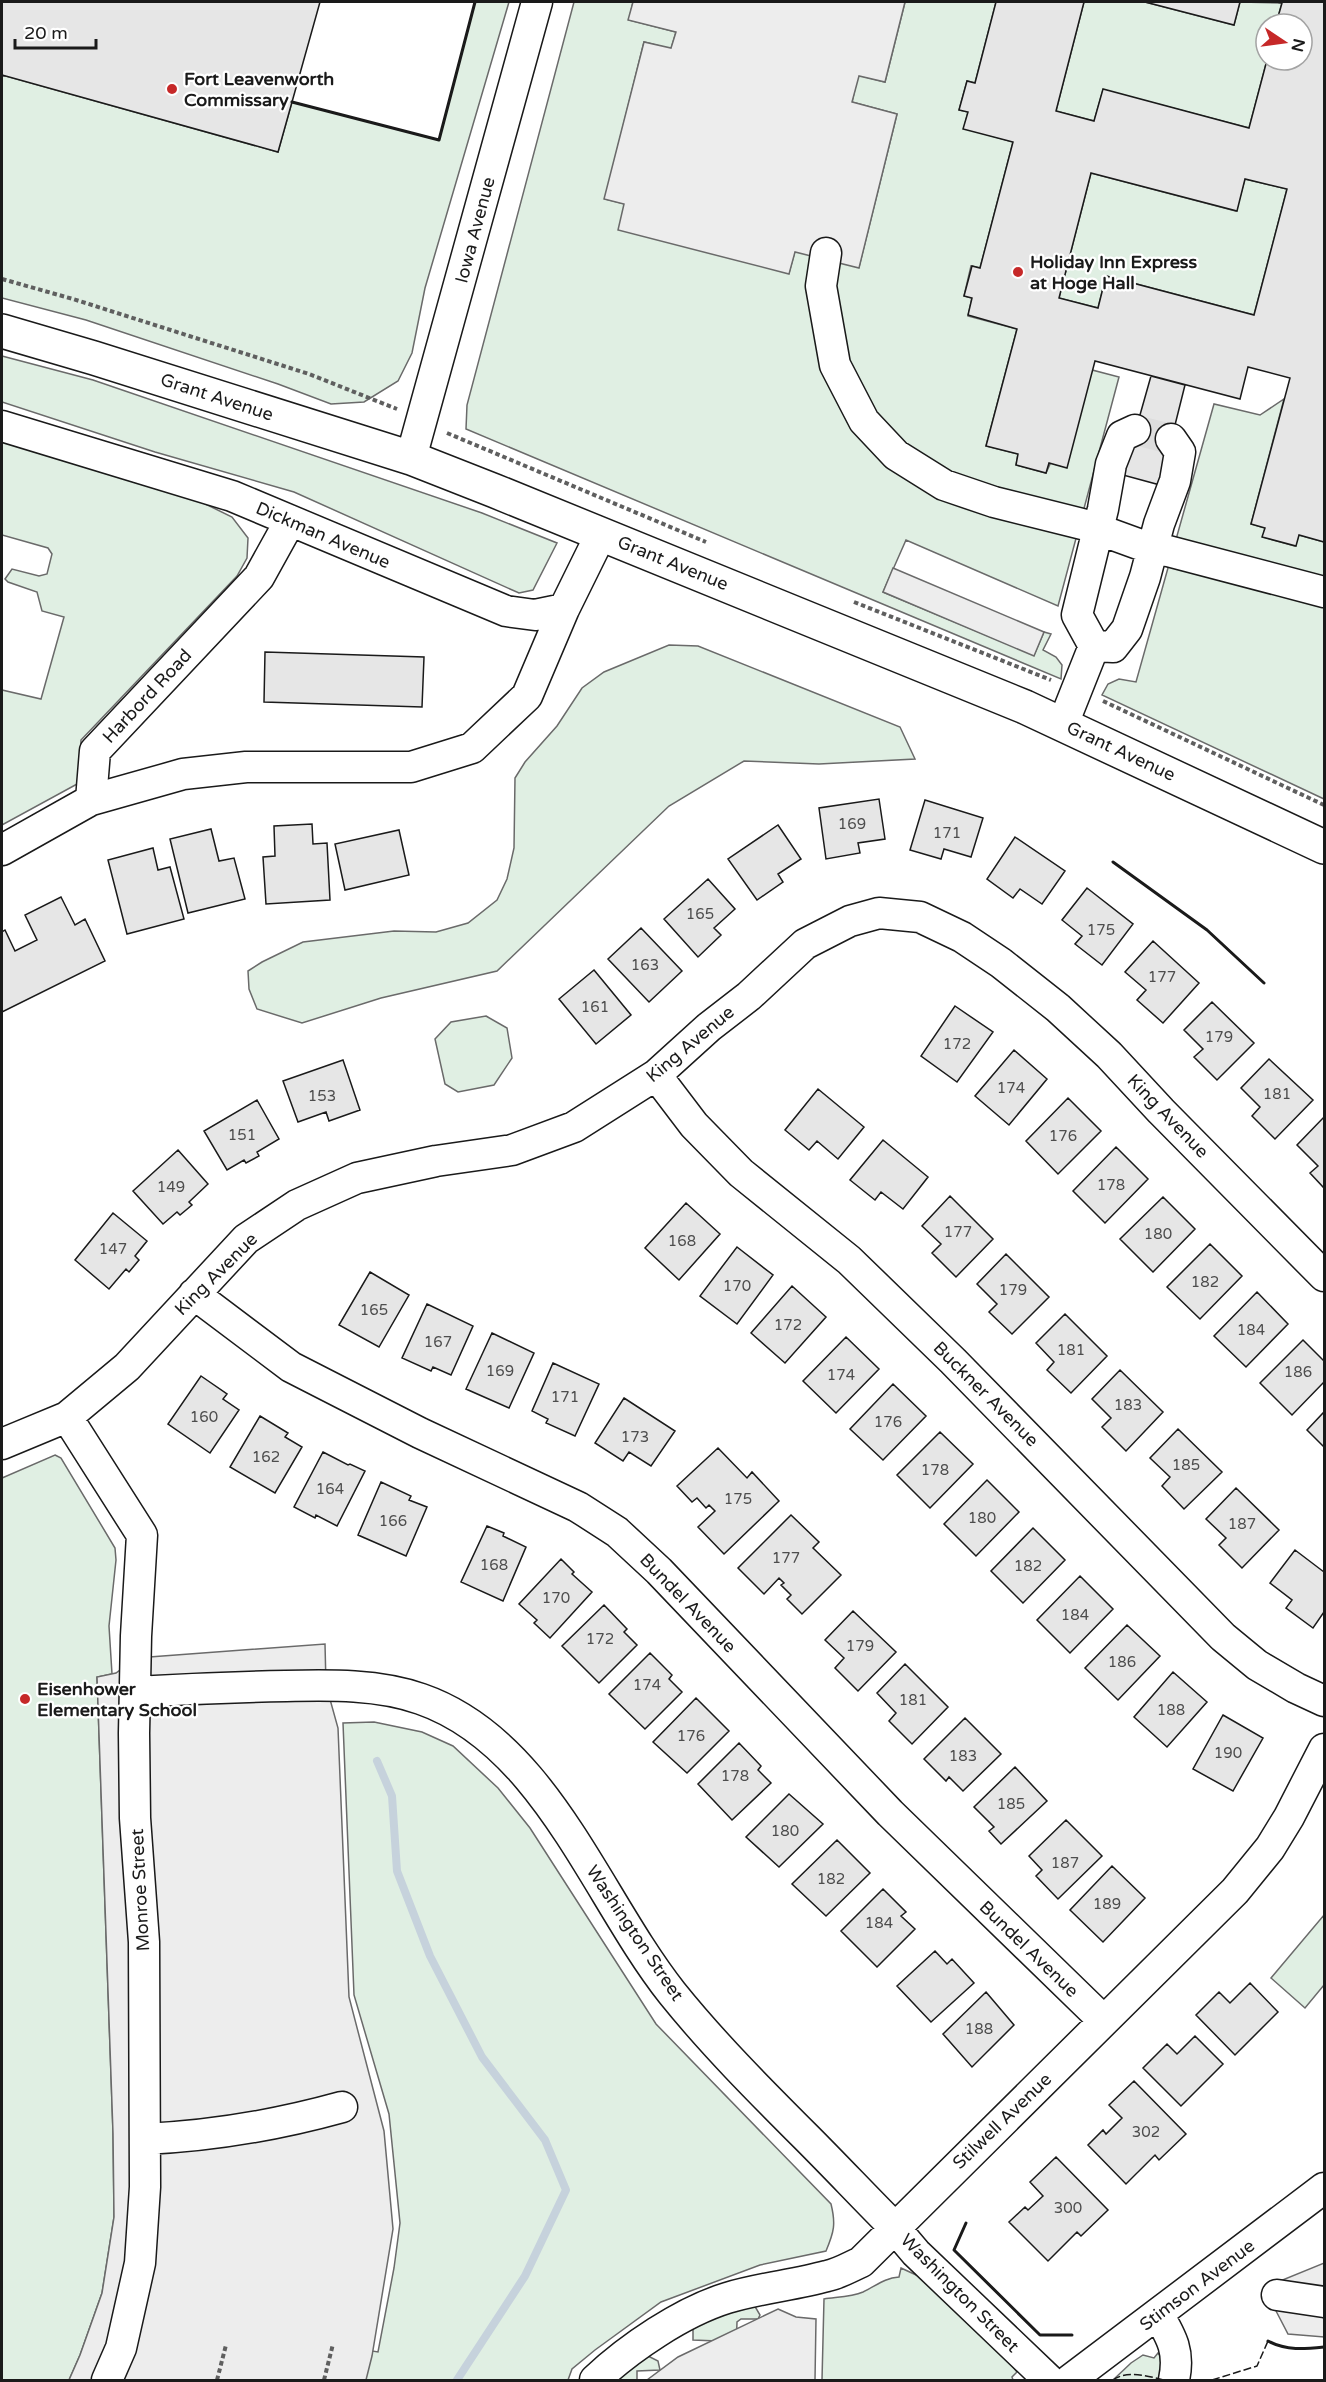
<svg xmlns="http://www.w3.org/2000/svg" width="1326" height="2382" viewBox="0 0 1326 2382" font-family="'Varela Round',sans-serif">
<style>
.green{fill:#e0efe3;stroke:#6a6a6a;stroke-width:1.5}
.parking{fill:#ededed;stroke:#6a6a6a;stroke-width:1.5}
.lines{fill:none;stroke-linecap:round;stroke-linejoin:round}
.stream{stroke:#c6d2dc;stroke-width:8}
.building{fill:#e6e6e6;stroke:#1a1a1a;stroke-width:1.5;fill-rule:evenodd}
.minor-tunnel{stroke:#ddd;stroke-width:30;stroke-dasharray:30 15;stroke-linecap:butt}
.minor-casing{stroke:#1a1a1a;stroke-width:33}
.major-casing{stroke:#1a1a1a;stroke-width:36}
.path{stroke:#5f5f5f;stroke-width:4;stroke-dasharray:4.5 3;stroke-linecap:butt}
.minor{stroke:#fff;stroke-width:30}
.major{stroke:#fff;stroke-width:33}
.fence{stroke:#1a1a1a;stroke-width:1.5;stroke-dasharray:8 3;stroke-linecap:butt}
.wall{stroke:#1a1a1a;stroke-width:3}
.poi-dot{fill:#c62828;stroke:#fff;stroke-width:2}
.labels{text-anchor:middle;stroke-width:4.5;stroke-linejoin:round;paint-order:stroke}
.number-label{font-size:15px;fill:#4d4d4d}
.poi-label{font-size:18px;font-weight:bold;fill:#1a1a1a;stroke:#fff;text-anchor:start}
.street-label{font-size:18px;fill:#1a1a1a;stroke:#fff}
</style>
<rect width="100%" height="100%" fill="#fff"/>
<path class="green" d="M475 2H509L425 288 412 353 398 381 364 402 331 404 278 384 86 320 2 298V75L278 152 292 102 439 140Z
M574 2H633L629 20 676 32 671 49 644 42 605 199 625 204 789 273 795 251 859 267 897 114 852 102 858 75 885 82 905 2H996L975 83 967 81 959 110 968 112 964 128 1013 142 980 268 971 266 964 296 972 298 968 316 1017 329 986 446 1018 454 1016 465 1046 473 1092 370 1119 377 1058 606 906 540 883 592 1034 655 1044 632 1051 634 1043 650 1056 657 1062 665 1061 679 466 429 467 405Z
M1084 2H1145L1234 25 1240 2 1282 3 1276 24H1266L1267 60 1249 128 1103 90 1094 121 1056 111Z
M1091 173 1236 211 1245 179 1287 189 1254 315 1106 276 1098 308 1059 298Z
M2 356 93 380 482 513 557 543 533 590 519 593 294 492 155 452 2 402Z
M1284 399 1251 524 1265 528 1263 537 1295 546 1299 535 1324 542V799L1102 695 1108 684 1119 679 1136 682 1214 404 1260 415Z
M2 439 189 496 232 517 248 538 247 558 237 576 81 740 79 783 2 825V690L41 699 64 617 42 611 37 592 8 582 5 579 12 569 39 576 47 574 52 554 48 548 2 535Z
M669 645 698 646 900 727 915 759 819 764 744 761 669 806 497 971 381 998 302 1023 257 1009 249 989 248 971 262 962 303 942 394 931 436 932 468 923 497 900 507 879 514 848 515 778 525 762 557 726 582 688 604 672Z
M486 1016 507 1028 512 1058 494 1085 458 1092 445 1084 435 1039 451 1022Z
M55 1455 61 1458 115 1548 116 1560 109 1626 112 1674 97 1677 113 2133 114 2217 102 2293 80 2355 69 2380H2V1478Z
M374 1722 422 1732 453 1746 498 1788 530 1828 656 2024 831 2204C836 2224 834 2232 826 2251L760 2265 661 2302 595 2350 572 2369 568 2380H328L348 2347 378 2352 394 2268 400 2223 389 2114 354 1995 343 1723Z
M1324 1915V1985L1305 2008 1271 1978Z
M901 2268 927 2280 1007 2359 1017 2372 1012 2377 1013 2380H822L824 2299C837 2297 851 2297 863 2292 876 2286 884 2278 899 2277Z
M753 2303 760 2315 758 2319H741L737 2322 735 2380 717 2341 693 2340V2326Z
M1158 2353 1165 2362 1166 2372 1159 2380H1113L1131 2363 1143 2355 1154 2358Z
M648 2356 658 2361 660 2370 637 2371V2380H611L630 2363Z"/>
<path class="parking" d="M633 2H905L885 82 859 76 852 102 897 114 859 268 795 252 789 274 618 230 624 204 604 199 644 42 671 48 676 32 628 20Z
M893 568 1044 632 1034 656 883 592Z
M325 1644 326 1685 338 1728 349 1997 384 2131 393 2229 372 2356 366 2380H69L80 2355 102 2293 114 2217 113 2133 97 1677 116 1673 136 1658Z
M1324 2263V2337L1288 2334 1275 2309 1280 2281Z
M778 2309 796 2317 816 2319 815 2380H647L678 2357Z"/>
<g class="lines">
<path class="stream" d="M377 1761 392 1796 397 1871 430 1956 482 2057 545 2140 566 2190 525 2276 457 2380"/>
</g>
<path class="building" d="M2 2H320L278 152 2 75Z
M996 2H1084L1056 111 1094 121 1103 89 1249 128 1267 60H1302V24H1276L1282 3 1276 2H1324V542L1299 535 1296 546 1262 537 1265 528 1251 524 1290 378 1248 367 1240 399 1095 361 1067 468 1049 463 1046 473 1016 465 1018 454 986 446 1017 329 968 315 972 298 964 296 972 266 980 268 1013 142 963 129 968 112 959 110 967 81 975 83ZM1091 173 1237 211 1245 179 1287 189 1254 315 1106 276 1098 308 1059 298Z
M1145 2H1240L1234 25Z
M1151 376 1185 385 1160 485 1123 475Z
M265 652 424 657 422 707 264 702Z
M879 799 885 839 858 843 860 853 826 859 819 808Z
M925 800 983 818 971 857 944 849 941 859 910 850Z
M312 824 313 844 327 843 330 900 266 904 263 857 275 856 274 826Z
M778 825 801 859 778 874 783 882 757 900 728 859Z
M211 829 219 861 234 858 245 899 188 913 170 839Z
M399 830 409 875 345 890 335 844Z
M1015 837 1065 871 1042 904 1020 889 1013 898 987 879Z
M153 848 158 870 170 867 184 919 127 934 108 860Z
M708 879 735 909 714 928 721 935 698 957 664 919Z
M1087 888 1133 924 1102 965 1075 944 1082 936 1062 920Z
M61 897 75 925 85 919 105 961 2 1012V932L5 930 15 951 37 940 25 915Z
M641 928 682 971 649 1002 608 959Z
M1153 941 1199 983 1163 1023 1137 1000 1146 990 1125 972Z
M594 970 631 1015 596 1044 559 999Z
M1212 1002 1254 1043 1217 1080 1194 1057 1203 1049 1184 1030Z
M955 1006 993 1032 957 1082 921 1056Z
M1014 1050 1047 1079 1009 1125 975 1096Z
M1269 1059 1313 1100 1275 1139 1252 1116 1260 1107 1241 1088Z
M343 1060 360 1110 329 1121 326 1112 298 1122 283 1081Z
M818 1089 864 1127 838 1159 817 1141 809 1150 785 1130Z
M1068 1098 1101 1131 1058 1174 1026 1141Z
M257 1100 279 1139 257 1152 259 1156 246 1163 244 1160 227 1170 204 1131Z
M1324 1117V1188L1310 1173 1318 1166 1297 1145Z
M883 1140 928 1177 903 1209 881 1192 875 1200 850 1180Z
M1116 1147 1148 1179 1105 1223 1073 1191Z
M178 1150 208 1184 189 1202 192 1205 180 1215 177 1212 163 1224 133 1191Z
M950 1196 993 1239 956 1277 932 1253 941 1244 922 1226Z
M1163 1197 1195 1229 1153 1272 1120 1239Z
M686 1203 720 1234 679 1280 645 1248Z
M113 1213 147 1241 135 1256 139 1260 129 1272 126 1269 109 1289 75 1260Z
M1210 1244 1242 1276 1200 1319 1167 1287Z
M737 1247 773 1275 737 1324 700 1296Z
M1006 1254 1049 1297 1012 1334 989 1312 997 1304 977 1284Z
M370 1272 409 1295 379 1347 339 1325Z
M792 1286 826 1317 785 1363 751 1333Z
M1257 1292 1288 1324 1246 1367 1214 1336Z
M427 1304 473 1326 451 1375 433 1367 431 1371 402 1358Z
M1065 1314 1107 1356 1071 1393 1047 1370 1054 1362 1036 1343Z
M492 1333 534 1353 509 1408 466 1389Z
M846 1337 879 1369 836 1413 803 1381Z
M1303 1340 1324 1361V1382L1292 1415 1260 1383Z
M553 1363 599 1384 575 1436 546 1423 548 1419 532 1411Z
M1120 1370 1163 1412 1126 1451 1102 1427 1111 1418 1092 1399Z
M201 1376 227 1394 223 1399 239 1410 210 1453 168 1424Z
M893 1384 926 1416 883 1460 850 1429Z
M624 1398 675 1431 651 1466 629 1452 623 1461 595 1443Z
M1324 1412V1447L1307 1430Z
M260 1416 288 1433 285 1437 302 1447 275 1493 230 1467Z
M1178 1429 1222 1472 1184 1509 1162 1486 1170 1477 1150 1458Z
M940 1432 973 1464 930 1508 897 1475Z
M718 1448 747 1478 752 1472 779 1501 724 1554 698 1527 715 1511 709 1505 706 1508 697 1498 692 1502 677 1486Z
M323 1452 348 1465 350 1464 365 1471 337 1526 316 1515 315 1518 294 1507Z
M987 1480 1019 1512 976 1556 944 1524Z
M381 1482 411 1496 409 1500 427 1507 406 1556 358 1535Z
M1236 1488 1279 1530 1242 1568 1219 1545 1226 1538 1206 1519Z
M791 1515 819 1542 813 1548 841 1575 802 1614 787 1599 791 1595 781 1585 784 1583 779 1578 764 1594 738 1568Z
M487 1526 504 1533 503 1536 526 1547 503 1601 461 1582Z
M1033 1528 1065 1560 1023 1603 991 1571Z
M1295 1550 1324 1572V1612L1313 1628 1286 1608 1292 1600 1270 1583Z
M561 1559 574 1572 572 1574 592 1592 550 1638 534 1623 537 1620 519 1604Z
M1080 1576 1113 1609 1070 1653 1037 1620Z
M604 1605 627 1629 624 1632 637 1645 599 1683 562 1646Z
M853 1611 896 1652 858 1691 835 1668 844 1658 825 1640Z
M1127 1625 1160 1656 1118 1700 1085 1668Z
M650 1653 672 1675 669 1679 682 1692 645 1729 609 1694Z
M905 1664 948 1707 912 1744 889 1721 896 1713 877 1693Z
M1173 1672 1207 1702 1167 1747 1134 1717Z
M696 1698 729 1731 687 1773 653 1742Z
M1223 1715 1263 1738 1233 1791 1193 1769Z
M965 1718 1001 1754 963 1791 949 1777 946 1781 924 1759Z
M739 1743 761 1766 758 1770 771 1783 732 1820 698 1784Z
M1015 1767 1047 1801 1001 1844 989 1831 994 1827 974 1807Z
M789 1794 823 1824 779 1867 746 1837Z
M1066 1820 1102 1856 1058 1899 1036 1876 1042 1870 1029 1856Z
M837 1840 870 1873 826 1916 792 1884Z
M1112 1866 1145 1898 1103 1942 1070 1910Z
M883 1889 906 1912 901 1916 915 1929 877 1967 841 1931Z
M935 1951 947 1964 952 1959 974 1983 931 2022 897 1986Z
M1250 1983 1278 2012 1235 2055 1196 2015 1219 1992 1230 2003Z
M986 1992 1014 2025 972 2067 943 2034Z
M1195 2036 1223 2064 1181 2106 1143 2068 1167 2044 1177 2054Z
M1134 2081 1186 2134 1159 2160 1155 2155 1126 2184 1088 2145 1103 2130 1106 2134 1122 2118 1109 2105Z
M1056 2157 1108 2210 1081 2236 1077 2232 1048 2261 1009 2222 1025 2207 1028 2210 1043 2196 1030 2182Z"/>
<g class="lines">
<path class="minor-tunnel" d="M1135 430 1171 439"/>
<defs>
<path id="minor" d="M826 253 821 286 835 365 864 421 896 455 944 485 994 502 1086 525 1152 549 1168 551 1324 592
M2 426 232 496 506 611 535 615 564 609
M411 458 537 2
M1094 646 1077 615 1103 509 1111 464 1122 436 1135 430
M1063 724 1094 646 1113 647 1127 629 1145 577 1159 524 1175 481 1180 452 1171 439
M91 800 95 751 259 577 290 521
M2 850 91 800 183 774 246 767H411L472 748 527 696 564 609 601 534
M656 1075 694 1125 741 1173 849 1260 953 1361 1223 1637 1257 1665 1296 1688 1324 1701
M194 1294 291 1367 420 1433 578 1507 617 1532 659 1571 890 1813 1103 2020
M67 1417 142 1535 136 1636 134 1733 135 1818 144 1942 145 2187 140 2263 121 2348 107 2380
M2 1444 67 1417 127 1367 246 1239 297 1205 357 1178 436 1161 512 1150 574 1127 656 1075 709 1027 749 996 805 944 850 921 879 913 920 917 962 937 1001 963 1058 1008 1109 1055 1161 1111 1324 1276
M135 1692C185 1689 235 1687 286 1686 330 1685 379 1684 421 1699 545 1742 596 1897 672 1993 713 2044 760 2091 806 2137 836 2167 865 2198 894 2227L916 2253 1049 2380
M145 2139C213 2136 277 2125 342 2107
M1277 2295 1324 2302
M1158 2314C1172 2338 1180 2352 1174 2380
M595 2380C629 2348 682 2312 727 2298 760 2288 794 2285 827 2276 838 2274 850 2267 861 2262L1235 1891 1270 1848 1289 1817 1324 1749
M1070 2380 1324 2188"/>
<path id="major" d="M2 331 94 358 411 458 495 491 1025 707 1324 847"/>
</defs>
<use href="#minor" class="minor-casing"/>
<use href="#major" class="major-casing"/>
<path class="path" d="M2 279 73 299 309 374 397 409
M447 433 706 542
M854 602 1051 680
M1103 701 1324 805
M217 2380 226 2345
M324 2380 333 2344"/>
<use href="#minor" class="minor"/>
<use href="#major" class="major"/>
<path class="fence" d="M1113 2380C1127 2370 1148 2376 1164 2380
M1212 2380 1257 2366 1268 2341"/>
<path class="wall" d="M292 102 439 140 475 2
M1113 862 1207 930 1264 983
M966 2223 954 2250 1040 2335H1072
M1268 2341C1286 2351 1305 2349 1324 2347"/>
</g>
<g class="poi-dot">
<circle cx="172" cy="89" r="6"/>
<circle cx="1018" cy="272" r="6"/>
<circle cx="25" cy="1699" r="6"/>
</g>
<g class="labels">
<g class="number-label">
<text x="852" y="829">169</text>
<text x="947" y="838">171</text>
<text x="700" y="919">165</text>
<text x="1101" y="935">175</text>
<text x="645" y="970">163</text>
<text x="1162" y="982">177</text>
<text x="595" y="1012">161</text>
<text x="1219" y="1042">179</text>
<text x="957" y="1049">172</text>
<text x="1011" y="1093">174</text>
<text x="1277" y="1099">181</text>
<text x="322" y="1101">153</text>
<text x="242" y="1140">151</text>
<text x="1063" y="1141">176</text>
<text x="1111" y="1190">178</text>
<text x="171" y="1192">149</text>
<text x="958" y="1237">177</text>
<text x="1158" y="1239">180</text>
<text x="682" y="1246">168</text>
<text x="113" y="1254">147</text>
<text x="1205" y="1287">182</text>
<text x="737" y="1291">170</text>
<text x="1013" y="1295">179</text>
<text x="374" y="1315">165</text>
<text x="788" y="1330">172</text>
<text x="1251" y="1335">184</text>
<text x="438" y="1347">167</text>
<text x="1071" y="1355">181</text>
<text x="500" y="1376">169</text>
<text x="1298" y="1377">186</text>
<text x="841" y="1380">174</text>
<text x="565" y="1402">171</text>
<text x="1128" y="1410">183</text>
<text x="204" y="1422">160</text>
<text x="888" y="1427">176</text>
<text x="635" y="1442">173</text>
<text x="266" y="1462">162</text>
<text x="1186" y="1470">185</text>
<text x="935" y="1475">178</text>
<text x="330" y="1494">164</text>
<text x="738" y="1504">175</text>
<text x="982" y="1523">180</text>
<text x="393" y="1526">166</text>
<text x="1242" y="1529">187</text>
<text x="786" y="1563">177</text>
<text x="494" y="1570">168</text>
<text x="1028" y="1571">182</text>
<text x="556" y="1603">170</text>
<text x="1075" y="1620">184</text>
<text x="600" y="1644">172</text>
<text x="860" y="1651">179</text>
<text x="1122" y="1667">186</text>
<text x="647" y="1690">174</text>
<text x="913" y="1705">181</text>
<text x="1171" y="1715">188</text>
<text x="691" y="1741">176</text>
<text x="1228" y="1758">190</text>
<text x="963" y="1761">183</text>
<text x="735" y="1781">178</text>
<text x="1011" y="1809">185</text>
<text x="785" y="1836">180</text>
<text x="1065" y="1868">187</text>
<text x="831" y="1884">182</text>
<text x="1107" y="1909">189</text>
<text x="879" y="1928">184</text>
<text x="979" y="2034">188</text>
<text x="1146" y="2137">302</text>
<text x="1068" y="2213">300</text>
</g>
<g class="poi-label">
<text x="184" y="85">Fort Leavenworth<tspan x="184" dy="21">Commissary</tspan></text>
<text x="1030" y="268">Holiday Inn Express<tspan x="1030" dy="21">at Hoge Hall</tspan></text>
<text x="37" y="1695">Eisenhower<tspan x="37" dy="21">Elementary School</tspan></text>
</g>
<g class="street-label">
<text transform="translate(475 230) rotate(-75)" y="6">Iowa Avenue</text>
<text transform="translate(217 397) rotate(18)" y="6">Grant Avenue</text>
<text transform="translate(323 535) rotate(23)" y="6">Dickman Avenue</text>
<text transform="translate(673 563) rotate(22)" y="6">Grant Avenue</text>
<text transform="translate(147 696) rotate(-47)" y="6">Harbord Road</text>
<text transform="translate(1121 751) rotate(25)" y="6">Grant Avenue</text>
<text transform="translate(690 1044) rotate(-40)" y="6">King Avenue</text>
<text transform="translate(1168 1116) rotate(46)" y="6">King Avenue</text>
<text transform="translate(216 1274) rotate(-45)" y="6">King Avenue</text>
<text transform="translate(986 1394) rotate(45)" y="6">Buckner Avenue</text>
<text transform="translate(688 1603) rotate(46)" y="6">Bundel Avenue</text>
<text transform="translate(140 1890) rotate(-93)" y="6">Monroe Street</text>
<text transform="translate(635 1933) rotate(56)" y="6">Washington Street</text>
<text transform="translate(1029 1949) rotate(44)" y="6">Bundel Avenue</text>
<text transform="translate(1002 2121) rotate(-44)" y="6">Stilwell Avenue</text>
<text transform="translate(1197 2285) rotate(-37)" y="6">Stimson Avenue</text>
<text transform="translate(960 2293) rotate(45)" y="6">Washington Street</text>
</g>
</g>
<rect width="1326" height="2382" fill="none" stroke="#1a1a1a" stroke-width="6"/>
<g transform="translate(1284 42) rotate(103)"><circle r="28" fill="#ffffff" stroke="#a3a3a3" stroke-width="1.5"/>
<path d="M0-4.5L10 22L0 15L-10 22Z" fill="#c62828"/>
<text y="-9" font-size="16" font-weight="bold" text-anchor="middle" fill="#1a1a1a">N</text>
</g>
<path d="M15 39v9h81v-9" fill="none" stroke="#1a1a1a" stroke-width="3"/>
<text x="24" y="39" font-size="18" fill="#1a1a1a" stroke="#ffffff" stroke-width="4.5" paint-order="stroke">20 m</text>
</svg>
